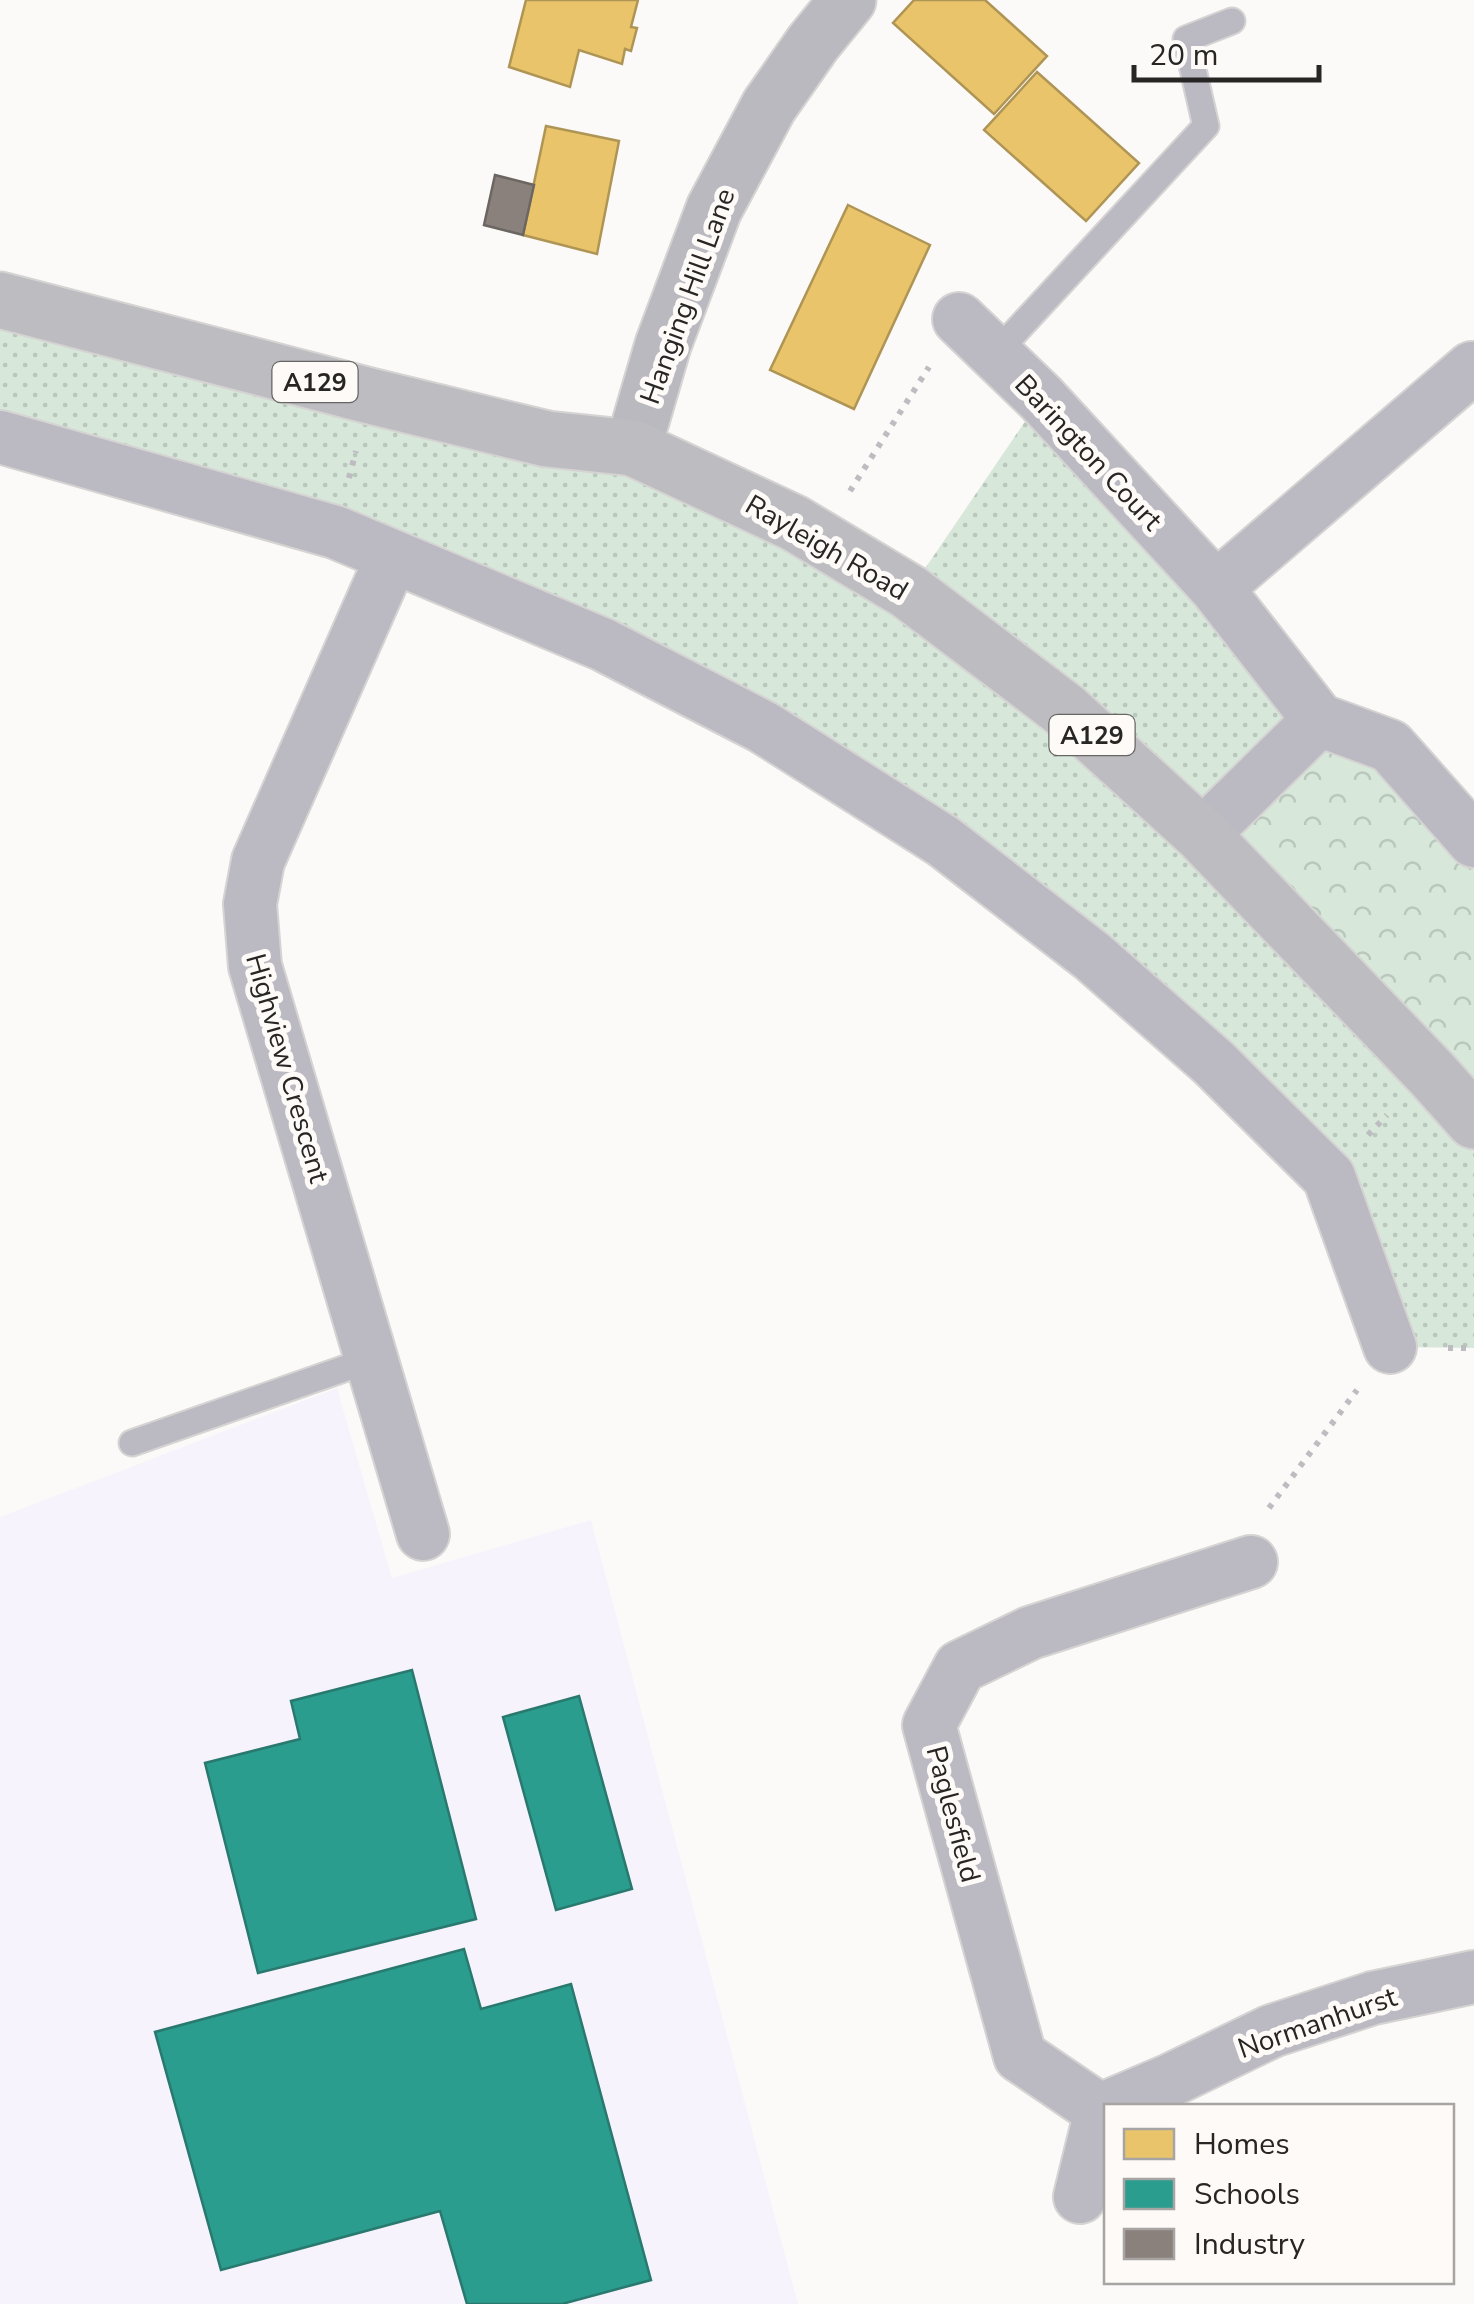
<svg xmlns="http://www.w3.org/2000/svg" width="1474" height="2304" viewBox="0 0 1474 2304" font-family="'Nunito Sans',sans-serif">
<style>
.education{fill:#f7f3fc}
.grass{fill:url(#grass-dots)}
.forest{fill:url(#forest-crowns)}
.homes{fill:#e9c46a;stroke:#af9555;stroke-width:2.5}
.schools{fill:#2a9d8f;stroke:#29796f;stroke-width:2.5}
.industry{fill:#8a817c;stroke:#6c6662;stroke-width:2.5}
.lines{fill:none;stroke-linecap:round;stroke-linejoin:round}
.lane-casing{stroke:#d5d4d3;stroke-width:29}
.street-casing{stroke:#d5d4d3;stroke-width:56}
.secondary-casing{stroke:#d5d4d3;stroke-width:59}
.primary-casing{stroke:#d5d4d3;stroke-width:59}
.path{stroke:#bdbcc0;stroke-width:6;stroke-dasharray:5 8;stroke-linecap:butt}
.lane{stroke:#bbb9c1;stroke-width:25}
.street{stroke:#bbb9c1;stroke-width:52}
.secondary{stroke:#bab9bf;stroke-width:55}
.primary{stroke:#bcbcc1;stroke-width:55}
.labels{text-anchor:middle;stroke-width:10;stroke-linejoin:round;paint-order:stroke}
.shield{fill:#fdfaf7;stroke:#676664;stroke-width:2.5}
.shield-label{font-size:25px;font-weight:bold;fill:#272625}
.street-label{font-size:28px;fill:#272625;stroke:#fdfaf7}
</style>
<defs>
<pattern id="grass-dots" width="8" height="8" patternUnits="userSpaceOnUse" patternTransform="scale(2.5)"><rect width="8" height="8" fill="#d7e8db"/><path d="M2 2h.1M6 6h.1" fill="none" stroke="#b9c7bc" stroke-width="1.8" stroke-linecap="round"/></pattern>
<pattern id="forest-crowns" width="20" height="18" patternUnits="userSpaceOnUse" patternTransform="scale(2.5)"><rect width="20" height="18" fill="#d7e8db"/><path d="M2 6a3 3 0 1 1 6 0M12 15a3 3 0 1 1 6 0" fill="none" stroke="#b9c7bc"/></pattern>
</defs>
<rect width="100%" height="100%" fill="#fcfaf8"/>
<path class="education" d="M337 1388 392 1578 591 1520 798 2304H0V1517Z"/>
<path class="grass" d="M0 300 547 439 909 592 1041 398 1319 720 1474 1121V1348L1390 1347 1329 1177 1092 956 604 645 0 437Z"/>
<path class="forest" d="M1319 720 1474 841V1121L1202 836Z"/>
<path class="homes" d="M526 0H638L631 27 637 28 631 51 625 49 622 64 579 50 570 87 509 67Z
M914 0H985L1047 56 994 114 893 23Z
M1037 72 1139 163 1086 221 984 130Z
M546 126 619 141 597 254 523 235Z
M848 205 930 245 854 409 770 370Z"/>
<path class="schools" d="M412 1670 476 1919 258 1973 205 1763 300 1739 291 1701Z
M579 1696 632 1889 556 1910 503 1717Z
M464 1949 481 2009 571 1984 651 2280 562 2304H467L440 2211 221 2270 155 2032Z"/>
<path class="industry" d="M495 175 534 185 523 235 484 225Z"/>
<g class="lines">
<defs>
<path id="lane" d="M995 354 1206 126 1186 39 1232 21
M132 1443 372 1359"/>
<path id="street" d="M959 319 1041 398 1216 588 1319 720
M0 437 335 532 604 645 763 727 943 841 1092 956 1214 1063 1329 1177 1390 1347
M392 557 258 861 250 904 255 966 423 1534
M1216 588 1472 368
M1202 835 1319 720 1390 746 1474 841
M1110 2106 1171 2080 1272 2031 1373 1998 1474 1977
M1101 2111 1020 2056 929 1725 960 1667 1030 1633 1251 1562
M1080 2197 1101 2111 1106 2108"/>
<path id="secondary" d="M633 448 663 345 714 209 769 106 813 43 848 0"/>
<path id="primary" d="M0 300 370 396 547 439 633 448 794 523 909 592 1066 711 1202 835 1433 1075 1474 1121"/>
</defs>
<use href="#lane" class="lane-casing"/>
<use href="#street" class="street-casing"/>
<use href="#secondary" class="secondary-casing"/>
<use href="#primary" class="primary-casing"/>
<path class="path" d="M349 478 356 451
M850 491 929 367
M1368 1135 1387 1115
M1448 1348H1474
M1269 1508 1357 1390"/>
<use href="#lane" class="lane"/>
<use href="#street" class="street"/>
<use href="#secondary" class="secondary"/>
<use href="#primary" class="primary"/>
</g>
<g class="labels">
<g class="shield">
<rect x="272.5" y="362" width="85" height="40" rx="8"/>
<rect x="1049.5" y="715" width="85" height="40" rx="8"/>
</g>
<g class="shield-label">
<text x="315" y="391">A129</text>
<text x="1092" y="744">A129</text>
</g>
<g class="street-label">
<text transform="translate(687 296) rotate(-70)" y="10">Hanging Hill Lane</text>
<text transform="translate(1089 452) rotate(47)" y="10">Barington Court</text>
<text transform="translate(827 547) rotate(30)" y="10">Rayleigh Road</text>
<text transform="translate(288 1068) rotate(74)" y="10">Highview Crescent</text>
<text transform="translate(954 1814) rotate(75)" y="10">Paglesfield</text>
<text transform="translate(1317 2022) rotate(-19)" y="10">Normanhurst</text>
</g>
</g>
<rect x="1104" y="2104" width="350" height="180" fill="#fdfaf7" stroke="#a7a5a3" stroke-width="2.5"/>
<rect x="1124" y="2129" width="50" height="30" fill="#e9c46a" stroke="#a7a5a3" stroke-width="2.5"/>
<text x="1194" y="2154" font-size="30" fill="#272625">Homes</text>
<rect x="1124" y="2179" width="50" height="30" fill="#2a9d8f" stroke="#a7a5a3" stroke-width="2.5"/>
<text x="1194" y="2204" font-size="30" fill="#272625">Schools</text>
<rect x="1124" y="2229" width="50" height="30" fill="#8a817c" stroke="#a7a5a3" stroke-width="2.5"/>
<text x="1194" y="2254" font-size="30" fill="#272625">Industry</text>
<path d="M1134 65v15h185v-15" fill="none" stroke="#272625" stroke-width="5"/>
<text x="1149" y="65" font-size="30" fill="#272625" stroke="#fdfaf7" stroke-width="8" paint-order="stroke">20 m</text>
</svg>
